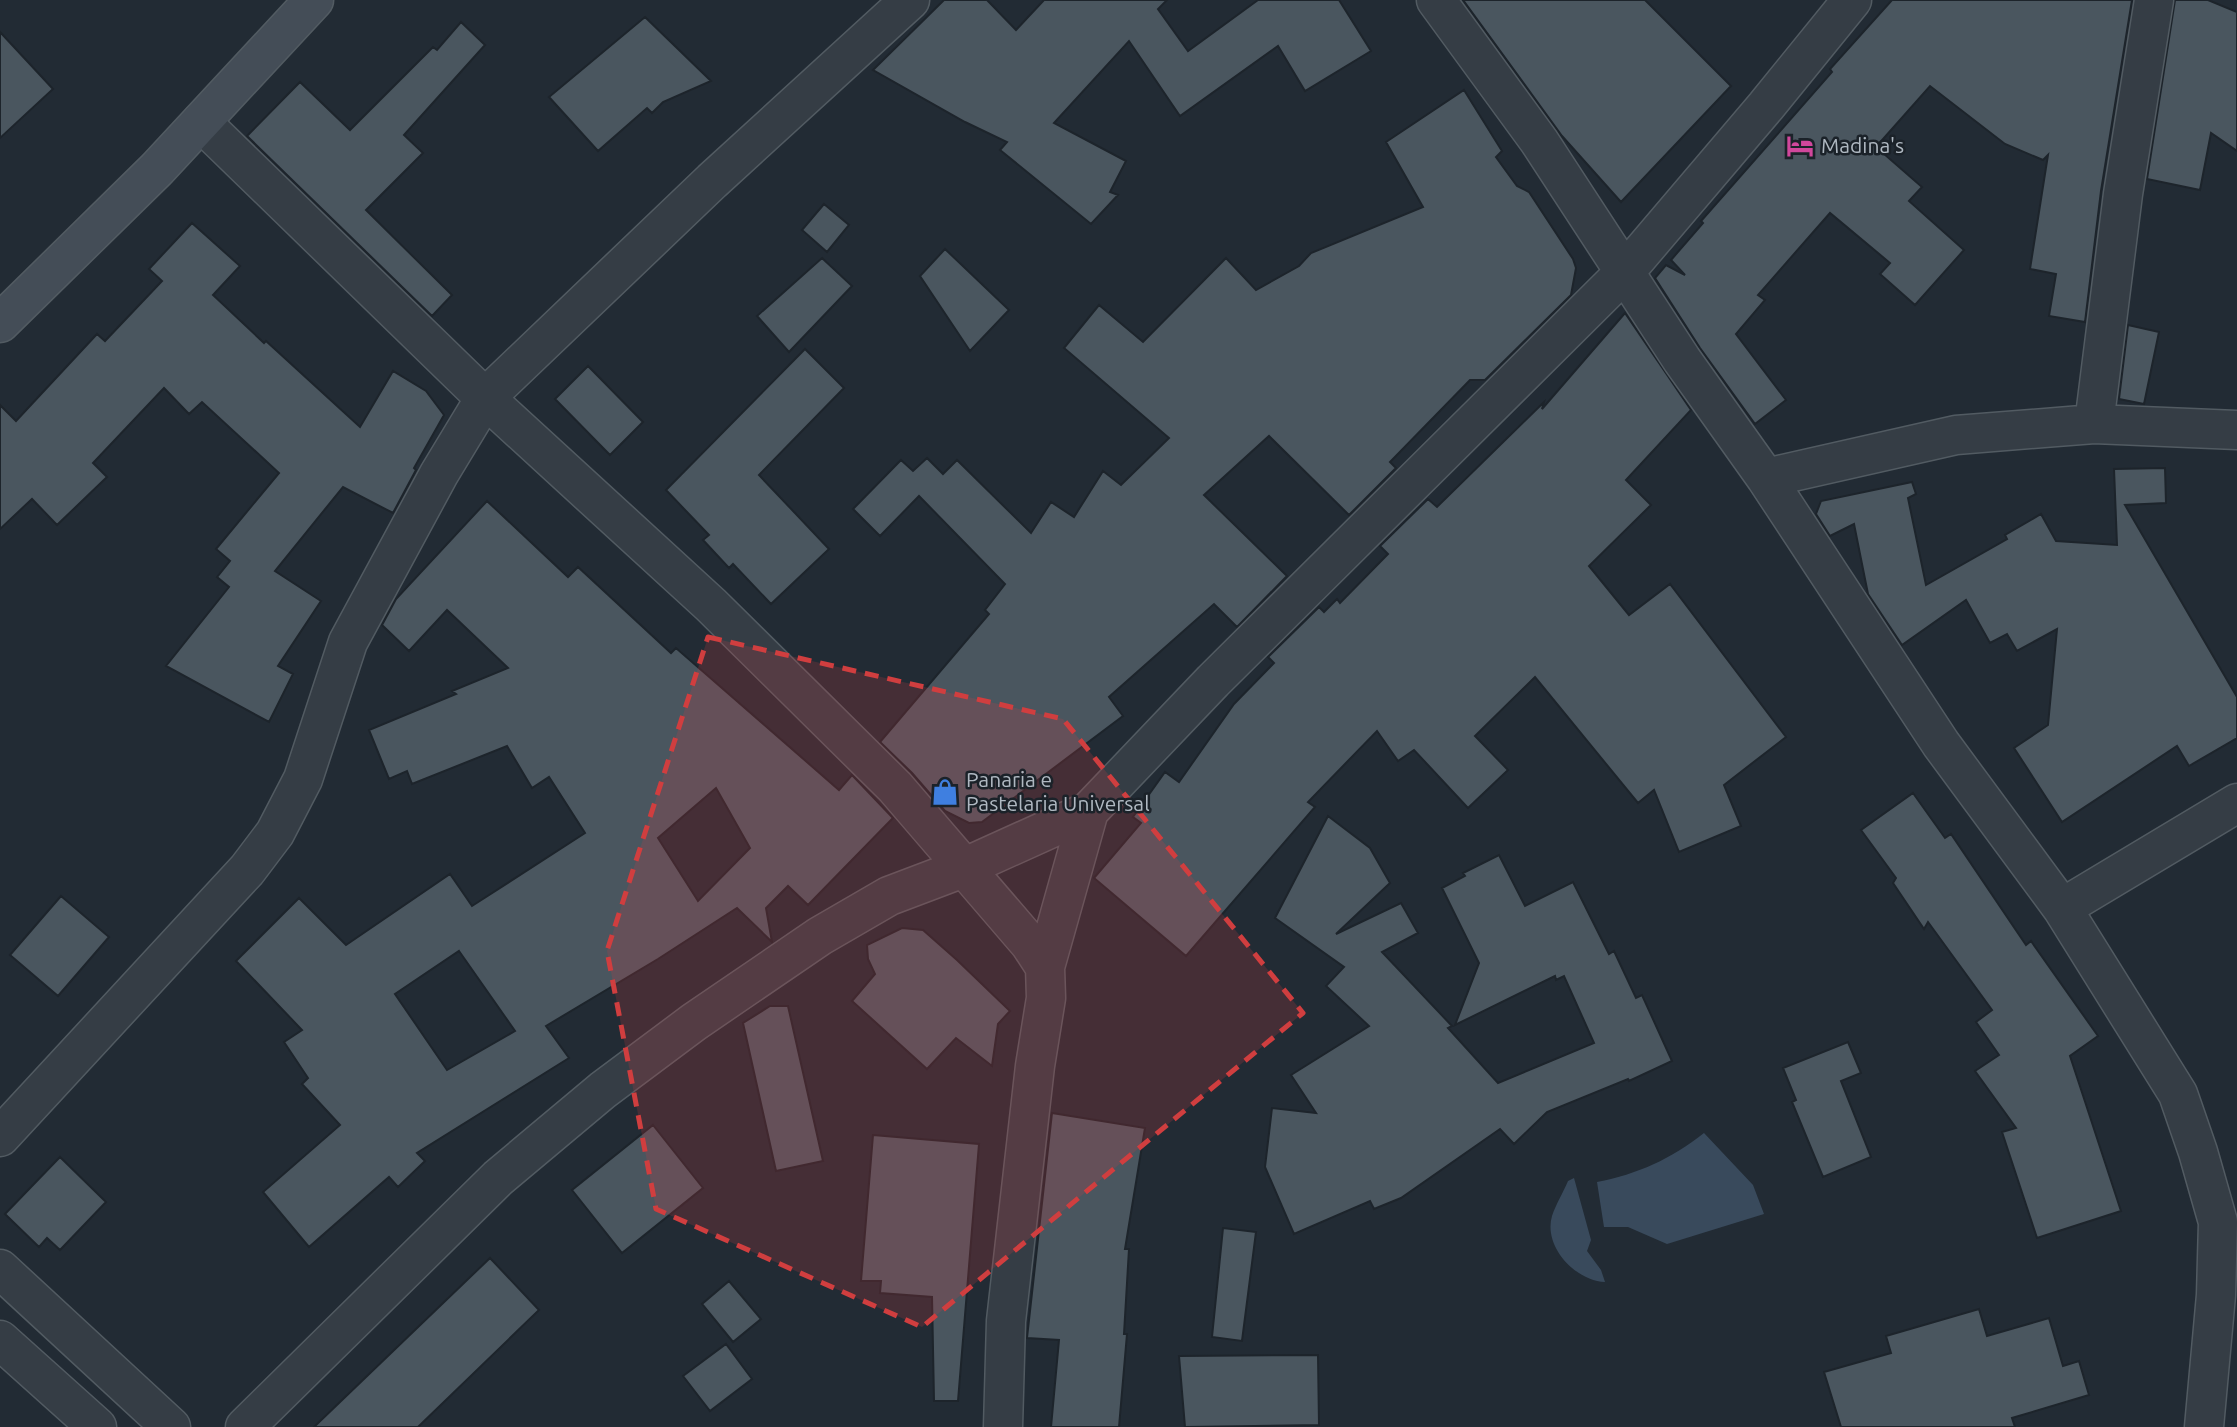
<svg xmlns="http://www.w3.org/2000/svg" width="2237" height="1427" viewBox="0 0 2237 1427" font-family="Ubuntu,sans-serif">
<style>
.water{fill:#394a5c}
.building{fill:#4a565f;stroke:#1d242b;stroke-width:2;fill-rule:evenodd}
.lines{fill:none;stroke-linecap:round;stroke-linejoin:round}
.minor-casing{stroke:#525b62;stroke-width:41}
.tertiary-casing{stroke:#525b62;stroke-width:41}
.secondary-casing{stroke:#525b62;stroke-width:41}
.minor{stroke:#353d45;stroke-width:38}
.tertiary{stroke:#353d45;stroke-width:38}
.secondary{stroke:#444d57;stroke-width:38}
.marked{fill:#d03e3f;fill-opacity:0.2;stroke:#d03e3f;stroke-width:5;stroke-dasharray:14 9;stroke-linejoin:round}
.labels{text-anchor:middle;stroke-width:5;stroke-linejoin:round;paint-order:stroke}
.poi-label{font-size:21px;fill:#afb8c1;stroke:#1b2229;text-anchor:start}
</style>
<rect width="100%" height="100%" fill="#222b34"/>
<path class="water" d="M1704 1133 1753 1185 1764 1214 1667 1244 1628 1227H1604L1597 1182C1638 1174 1671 1159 1704 1133Z
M1574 1178 1591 1240 1587 1251 1601 1270 1605 1282C1576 1281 1543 1247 1552 1216 1556 1204 1563 1193 1568 1181Z"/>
<path class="building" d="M944 0H987L1016 30 1044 0H1167L1158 9 1188 51 1258 0H1339L1371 51 1305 91 1278 46 1180 116 1129 41 1054 123 1126 161 1110 192 1118 195 1091 224 1000 150 1007 142 965 122 873 70Z
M1463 0H1645L1731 86 1621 202 1562 136Z
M1892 0H2132L2101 191 2085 322 2049 316 2056 274 2030 269 2048 155 2043 160 2005 144 1930 86 1876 147 1922 187 1909 201 1964 250 1915 305 1880 274 1890 263 1830 213 1758 295 1765 300 1736 334 1786 400 1755 424 1700 348 1655 278 1666 265 1685 275 1671 260 1703 223 1701 221 1832 72 1830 69Z
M2175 0H2208L2237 12V151L2211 133 2200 190 2147 179Z
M645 17 711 81 663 102 652 113 647 108 598 151 549 97Z
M461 22 485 45 404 135 423 153 366 210 452 295 432 316 247 136 300 82 350 130 433 47 437 50Z
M0 32 53 89 0 138Z
M1464 90 1502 151 1496 157 1517 186 1529 192 1573 259 1576 268 1571 295 1485 380H1470L1390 462 1396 468 1349 515 1269 436 1204 495 1287 576 1237 627 1214 604 1109 697 1123 716 982 822 969 823 945 811 912 773 880 742 989 614 985 610 1005 584 919 496 880 536 853 509 901 460 913 471 927 458 943 474 957 460 1031 533 1051 502 1074 517 1103 471 1121 485 1169 438 1064 348 1099 305 1143 342 1226 258 1256 290 1299 266 1311 253 1423 207 1386 142Z
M824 204 849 225 827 252 802 230Z
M192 223 240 266 213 295 264 343 266 341 360 427 393 371 426 391 444 415 414 468 416 470 393 513 343 487 275 571 321 601 278 666 293 674 269 722 166 666 229 587 217 577 230 561 216 549 279 473 202 402 189 414 164 388 93 463 107 477 57 525 32 499 0 529V405L16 421 97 334 105 341 162 281 149 269Z
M945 249 1009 310 970 351 920 276Z
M822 258 852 286 789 352 757 316Z
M1625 313 1691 410 1626 480 1651 505 1589 566 1629 615 1670 584 1786 737 1724 785 1741 826 1679 852 1654 790 1638 803 1535 677 1475 736 1508 770 1468 808 1414 750 1398 761 1377 731 1308 802 1315 807 1186 956 1094 878 1141 823 1133 817 1165 772 1179 782 1234 704 1274 663 1268 657 1319 607 1324 612 1337 599 1340 603 1388 554 1380 546 1428 499 1437 507 1544 402 1542 409Z
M2128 325 2159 332 2144 404 2119 399Z
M805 349 844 388 759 475 829 549 771 604 733 564 729 568 703 540 709 535 666 490Z
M588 366 643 422 610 455 555 399Z
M2165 468 2166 503 2125 505 2237 697V738L2189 766 2177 746 2062 822 2014 748 2048 725 2057 629 2017 651 2007 634 1990 643 1966 600 1902 645 1868 594 1854 524 1830 536 1816 514 1821 501 1912 482 1916 494 1908 498 1926 585 2007 539 2005 535 2041 514 2056 541 2117 545 2114 469Z
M487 501 568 577 578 567 671 653 676 648 839 790 852 775 893 818 808 905 788 886 766 908 772 942 737 908 658 959 546 1026 569 1058 417 1153 425 1161 398 1187 389 1177 309 1247 263 1192 340 1125 302 1084 308 1078 284 1042 302 1030 236 961 299 898 346 945 450 874 472 906 585 833 549 777 532 788 507 746 412 784 407 771 389 779 369 730 456 694 452 691 508 668 447 610 409 651 382 625 396 599ZM716 788 750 848 698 901 658 838ZM459 951 515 1031 447 1070 395 994Z
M1913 793 1945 838 1951 834 2026 945 2031 941 2098 1036 2070 1056 2121 1211 2037 1238 2002 1132 2016 1128 1975 1071 1999 1055 1976 1022 1992 1010 1928 922 1924 929 1893 883 1896 878 1861 830Z
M1328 816 1370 848 1390 883 1336 934 1401 903 1418 933 1382 952 1452 1026 1448 1028 1498 1083 1594 1043 1564 976 1556 980 1555 976 1455 1025 1479 963 1442 888 1465 876 1463 873 1499 855 1525 906 1573 882 1609 954 1614 951 1636 998 1642 995 1672 1061 1629 1081 1628 1079 1547 1112 1514 1144 1500 1129 1401 1198 1374 1209 1370 1201 1294 1234 1265 1167 1272 1108 1316 1113 1291 1075 1369 1026 1326 986 1344 967 1275 918Z
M61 896 109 937 58 996 10 955Z
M902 928 923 930 957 960 1010 1011 998 1024 992 1066 956 1038 927 1069 852 1001 875 974 868 959 867 945Z
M770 1006H788L823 1161 776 1171 743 1023Z
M1848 1042 1861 1073 1841 1081 1871 1157 1823 1177 1792 1102 1796 1100 1783 1068Z
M1052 1113 1145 1128 1125 1249H1129L1124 1334H1127L1119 1427H1051L1059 1340 1027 1338Z
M653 1125 703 1188 622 1253 572 1190Z
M873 1135 979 1144 958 1401H934L932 1297 880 1293 881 1281H861Z
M60 1157 106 1202 60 1250 47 1238 39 1247 5 1214Z
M1223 1228 1256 1232 1242 1341 1212 1337Z
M490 1258 539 1310 418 1427H314Z
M729 1281 761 1319 733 1342 702 1304Z
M1979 1309 1987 1336 2049 1318 2063 1366 2079 1361 2089 1395 2012 1418 2015 1427H1841L1824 1372 1891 1353 1886 1336Z
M726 1344 752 1379 710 1411 683 1376Z
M1318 1355 1319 1425 1185 1427 1179 1356Z"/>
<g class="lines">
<defs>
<path id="minor" d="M1436 0 1539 141 1682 360 1766 478 1941 744 2062 908 2178 1094 2198 1152 2218 1222 2216 1295 2204 1427
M201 122 485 398 711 605 895 787 1030 944 1045 967
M2094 424 2123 194 2154 0
M1766 478 1956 435 2094 424 2237 430
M2062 908 2237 803
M0 1137 247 870 275 833 303 779 348 642 439 474 485 398 712 181 910 0
M245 1427 498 1178 603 1090 694 1022 820 936 889 896 963 868 1089 811 1213 681 1624 273 1766 106 1852 0
M1003 1427 1006 1321 1035 1066 1046 998 1045 967 1089 811"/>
<path id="tertiary" d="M0 1269 171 1427
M0 1340 97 1427"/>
<path id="secondary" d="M0 323 157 169 314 0"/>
</defs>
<use href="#minor" class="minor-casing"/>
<use href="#tertiary" class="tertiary-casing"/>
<use href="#secondary" class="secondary-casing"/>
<use href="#minor" class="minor"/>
<use href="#tertiary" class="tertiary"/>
<use href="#secondary" class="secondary"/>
</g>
<path class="marked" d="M708 637 1063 719 1303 1013 922 1327 656 1209 607 951Z"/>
<defs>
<symbol id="hotel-bare" viewBox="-9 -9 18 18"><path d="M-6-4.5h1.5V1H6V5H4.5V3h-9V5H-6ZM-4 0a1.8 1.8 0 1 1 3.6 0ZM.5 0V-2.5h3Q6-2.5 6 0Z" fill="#d1479c" stroke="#1b2229" stroke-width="2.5" paint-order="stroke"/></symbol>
<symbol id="shop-bare" viewBox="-9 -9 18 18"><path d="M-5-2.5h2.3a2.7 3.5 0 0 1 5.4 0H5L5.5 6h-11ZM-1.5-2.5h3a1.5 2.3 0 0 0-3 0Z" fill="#3f7fe0" stroke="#1b2229" stroke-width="2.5" paint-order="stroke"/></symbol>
</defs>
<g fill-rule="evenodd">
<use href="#hotel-bare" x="1781" y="127" width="38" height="38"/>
<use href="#shop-bare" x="926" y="773" width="38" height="38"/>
</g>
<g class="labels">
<g class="poi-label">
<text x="1821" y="153">Madina's</text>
<text x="966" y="787">Panaria e<tspan x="966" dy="24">Pastelaria Universal</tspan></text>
</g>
</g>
</svg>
